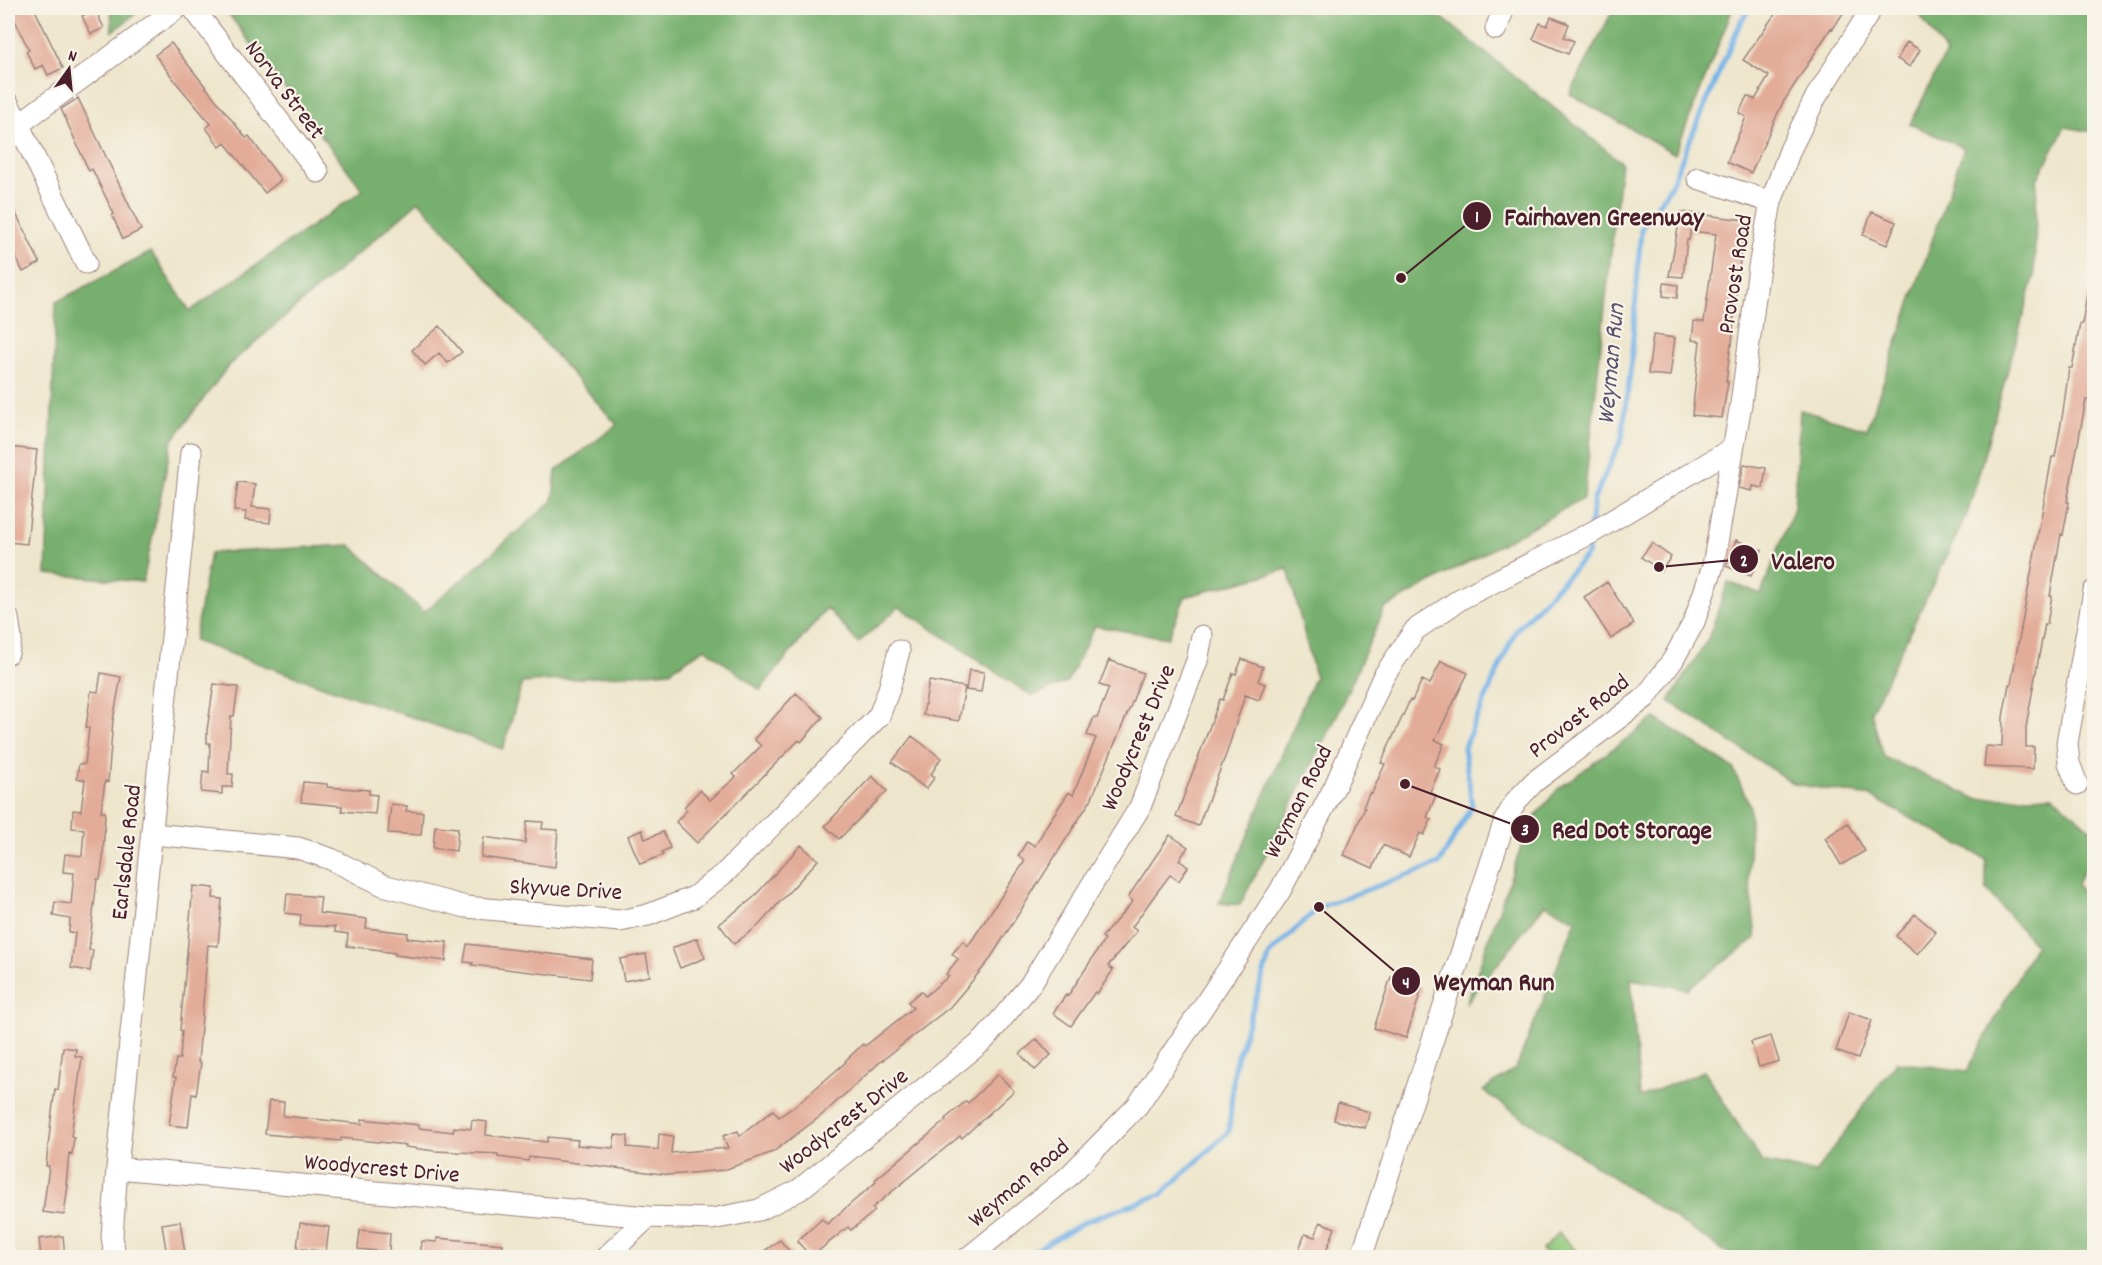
<svg xmlns="http://www.w3.org/2000/svg" width="2102" height="1265" viewBox="0 0 2102 1265" font-family="Dekko,sans-serif">
<style>
.green{fill:#94cc7f;stroke:#6f7655;stroke-width:1.5}
.forest{fill:#77b06e;stroke:#60684c;stroke-width:1.5}
.lines{fill:none;stroke-linecap:round;stroke-linejoin:round}
.stream{stroke:#76b3e8;stroke-width:5}
.building{fill:#e3ac99}
.minor-casing{stroke:#9c827c;stroke-width:23}
.minor{stroke:#fff;stroke-width:21}
.labels{text-anchor:middle;stroke-width:4.5;stroke-linejoin:round;paint-order:stroke}
.street-label{font-size:24px;fill:#4a1f2b;stroke:#f7f3e8}
.water-label{font-size:26px;font-style:italic;fill:#59536d;stroke:#f7f3e8}
.leader{fill:none;stroke:#4a1f2b;stroke-width:2}
.callout-dot{fill:#4a1f2b;stroke:#f7f3e8;stroke-width:2}
.mark-label{font-size:18px;text-anchor:middle;font-weight:bold;fill:#fff}
.callout-label{font-size:26px;text-anchor:middle;font-weight:bold;fill:#4a1f2b;stroke:#f7f3e8;stroke-width:4.5;stroke-linejoin:round;paint-order:stroke}
</style>
<rect width="100%" height="100%" fill="#f7f3e8"/>
<filter id="ink" filterUnits="userSpaceOnUse"><feTurbulence type="fractalNoise" baseFrequency=".0167" numOctaves="2"/><feDisplacementMap in="SourceGraphic" scale="12" xChannelSelector="R" yChannelSelector="G"/><feConvolveMatrix kernelMatrix="1 2 1 2 8 2 1 2 1" color-interpolation-filters="sRGB"/></filter>
<filter id="wash" filterUnits="userSpaceOnUse"><feTurbulence type="fractalNoise" baseFrequency=".008" numOctaves="4" result="noise"/><feDisplacementMap in="SourceGraphic" scale="24" xChannelSelector="R" yChannelSelector="G"/><feGaussianBlur stdDeviation="1.35" result="paint"/><feColorMatrix in="noise" values="0 0 0 0 0 0 0 0 0 0 0 0 0 0 0 0 0 1.4 0 .05"/><feComposite in="paint" operator="in"/></filter>
<g filter="url(#wash)">
<rect width="100%" height="100%" fill="#eee6cc"/>
<path class="green" d="M1559 1233 1582 1257H1550L1542 1250Z"/>
<path class="forest" d="M111 8H143L112 32Z
M224 8H1430L1621 162 1584 498 1385 608 1333 724 1240 905 1219 903 1315 676 1288 569 1185 597 1168 638 1095 626 1067 682 1032 696 899 607 858 643 827 608 760 690 705 648 670 671 522 683 503 749 194 641 210 553 350 545 424 612 553 501 556 471 617 425 419 201 229 365 172 441 143 582 46 574 56 302 151 252 190 311 363 190Z
M1614 8H1733L1675 154 1570 94Z
M1915 8H2094V132L2065 127 2037 180 2034 277 1968 512 1871 712 1884 757 1977 799 2053 796 2094 832V846L2077 884 2094 913V1257H1733L1483 1091 1516 1068 1576 920 1545 904 1466 1004 1530 822 1558 789 1655 718 1733 768 1750 806 1749 876 1756 938 1687 989 1631 979 1640 1097 1704 1071 1762 1162 1815 1173 1896 1062 1967 1071 2035 945 1986 889V859L1870 796 1794 784 1669 701 1708 639 1728 582 1761 594 1794 508 1800 410 1867 429 1964 148 1910 124 1946 53Z"/>
<g class="lines">
<path class="stream" d="M1590 527 1594 499 1622 438 1631 365 1641 229 1670 187 1741 21 1750 8
M1022 1258 1086 1221 1162 1194 1229 1131 1234 1067 1270 954 1319 907 1439 864 1472 806 1464 747 1516 630 1587 555 1589 540"/>
</g>
<g id="blocks">
<path class="building" d="M9 8H34L63 68 48 75 43 65 35 69 26 51 29 50Z
M1779 8H1833L1843 13 1833 29 1831 28 1782 104 1751 173 1727 162 1746 117 1739 113 1747 96 1755 100 1769 76 1743 60Z
M95 9 104 28 91 34 82 16Z
M1551 17 1569 24 1564 37 1574 41 1568 54 1533 39 1540 23 1547 26Z
M1907 42 1920 50 1910 67 1897 59Z
M171 43 246 138 249 136 281 180 265 193 225 143 220 147 206 128 211 124 179 86 155 55Z
M78 98 141 230 123 239 112 215 114 214 92 169 89 171 61 109Z
M8 197 40 263 23 272 8 241Z
M1681 212 1745 220 1735 300 1732 345 1731 344 1726 381 1728 382 1722 418 1692 415 1700 341 1692 340 1694 321 1704 322 1716 234 1691 231 1689 240H1687L1683 277 1669 276Z
M1872 212 1896 222 1887 245 1863 235Z
M1664 283 1678 285 1677 298 1663 296Z
M2087 295H2094V370L2091 400H2086L2067 502H2069L2063 535 2061 534 2050 596H2052L2047 624H2045L2035 677 2026 727V747H2034L2033 769 1984 767 1986 746 2002 747 2003 717 2009 684H2011L2052 457H2055L2063 412 2069 368H2072L2080 324H2082Z
M440 326 462 352 448 363 439 353 425 365 412 350Z
M1653 335 1675 338 1670 376 1648 374Z
M8 447 37 450 27 544 8 542Z
M1744 464 1766 468 1763 488 1753 486 1752 491 1739 488Z
M238 482 255 484 252 507 271 509 270 523 245 520 246 512 234 511Z
M1736 540 1762 550 1751 576 1726 566Z
M1652 543 1671 557 1661 571 1641 557Z
M1607 582 1634 624 1611 639 1584 597Z
M1242 659 1263 667 1258 681 1265 684 1259 700 1245 695 1227 752 1198 826 1176 817 1220 699 1223 700 1233 673 1236 674Z
M1109 660 1143 673 1131 705 1091 800 988 962 950 1007 879 1063 822 1115 773 1152 724 1170 670 1175 529 1157 528 1161 498 1157V1154L435 1151 405 1147 406 1145 341 1138V1141L265 1134 269 1101 284 1102 283 1116 314 1119 362 1124V1119L419 1125V1128L453 1132 454 1127 471 1129 472 1120 487 1122 486 1135 547 1142 548 1137 578 1140 577 1145 613 1148 615 1135 628 1136 627 1147 658 1150 659 1134 673 1136 671 1153 728 1148 723 1136 738 1131 740 1136 773 1110 779 1117 795 1106 846 1062 845 1061 863 1044 865 1046 913 1008 908 1002 921 991 925 996 949 976 946 974 958 959 952 954 963 941 968 946 1025 861 1018 856 1027 841 1035 846 1048 823 1069 792 1073 795 1096 738 1087 735 1094 717 1097 718 1109 688 1099 685Z
M1441 661 1468 673 1435 740 1444 744 1434 766 1440 769 1430 792 1436 795 1427 817 1431 820 1424 835 1420 833 1409 857 1383 845 1373 868 1344 855 1365 808 1363 807 1370 792 1372 793 1385 764 1381 763 1410 700 1412 701 1422 680 1430 684Z
M969 670 984 672 981 692 966 690Z
M101 673 121 677 113 720 108 782 105 781 101 812H105L103 859 100 879H97L89 950H93L90 971 71 968 75 933 69 932 70 919 53 916 55 902 71 904 74 873 63 872 65 854 82 856 84 829 72 828 73 810 81 811 85 780 77 778 79 764H85L89 728 86 727 91 691 98 692Z
M929 681 965 687 959 721 923 715Z
M214 684 238 687 234 716H231L228 774H233L232 787H222V794L201 792 203 771 209 772 210 743H207V730Z
M796 693 823 717 801 742 799 740 697 843 676 822 687 810 684 807 700 790 710 800 736 777 733 774 761 746 754 739Z
M912 736 941 758 931 774 935 777 926 789 892 762Z
M872 776 887 791 839 839 825 826Z
M303 782 327 784V787L369 790V794L377 795 375 814 342 811V806L301 802Z
M391 804 407 806 406 811 423 812 421 835 388 833Z
M527 821 543 822 542 829 558 830 555 867 481 857 484 837 525 843Z
M1848 823 1865 851 1841 865 1825 838Z
M435 826 458 828 456 851 433 848Z
M642 830 645 839 663 832 670 848 662 852 663 855 640 864 628 836Z
M1170 835 1188 847 1179 860 1188 867 1179 881 1170 875 1157 892 1132 927 1137 931 1108 966 1113 970 1097 994 1095 992 1071 1026 1053 1013 1066 995 1068 996 1105 939 1102 937 1133 901 1128 897Z
M801 845 818 860 759 925 734 944 719 924 752 899Z
M193 886 214 888 213 898 222 899 218 946 208 945 198 1062 201 1063 196 1095 192 1094 188 1127 169 1125 176 1077H173L176 1059H180L182 1031 180 1030Z
M287 894 321 897 319 913 367 919 366 928 408 933 407 938 447 942 446 961 395 955V953L381 951V950L347 946 348 934 335 932V927L300 925 301 915 285 913Z
M1915 914 1936 932 1917 954 1896 936Z
M697 938 705 958 680 968 672 948Z
M467 944 592 959 590 979 472 965 473 963 464 962Z
M646 954 650 976 624 981 620 959Z
M1391 977 1422 988 1406 1038 1374 1028Z
M1849 1012 1872 1020 1858 1059 1836 1051Z
M1771 1036 1779 1061 1759 1067 1751 1042Z
M1037 1039 1051 1055 1035 1070 1020 1054Z
M63 1047 76 1049 75 1056 82 1057 71 1137 74 1138 72 1154 69 1153 66 1185H68L64 1215 43 1212 49 1166H46L51 1120 55 1089 58 1090Z
M998 1074 1014 1091 962 1138 960 1136 872 1208 875 1211 851 1230 848 1227 811 1257 797 1241 822 1219 827 1224 876 1182 875 1180 946 1120 945 1119 966 1101 968 1103Z
M1338 1103 1370 1112 1365 1128 1334 1120Z
M180 1221 185 1253 167 1256 162 1224Z
M1320 1222 1335 1228 1324 1257H1296L1305 1234 1315 1237Z
M300 1223 329 1227 326 1252 297 1248Z
M360 1230 390 1233 389 1252 358 1249Z
M63 1236 65 1257H41L39 1239Z
M437 1238 503 1244 502 1257H420L422 1241 437 1242Z
M780 1240 794 1257H756Z"/>
</g>
</g>
<g filter="url(#ink)">
<use href="#blocks" fill-opacity="0" stroke="#9c827c" stroke-width="1.5"/>
<g class="lines">
<defs>
<path id="minor" d="M193 8 318 172
M1496 29 1504 8
M8 103 86 263
M18 125 177 8
M1698 178 1771 202
M8 618 11 639 8 653
M2077 784 2069 763 2067 743 2094 591
M153 834 298 848 331 859 383 885 466 907 620 921 648 915 694 897 726 872 879 716 889 689 899 651
M117 1168 648 1217 712 1219 759 1210 799 1190 984 1040 1030 985 1140 807 1197 661 1202 636
M115 1258 112 1236 117 1168 191 453
M605 1258 648 1217
M968 1258 1068 1177 1138 1105 1280 891 1335 786 1383 677 1415 630 1462 598 1593 532 1733 448
M1361 1258 1505 820 1516 801 1534 782 1645 698 1673 660 1694 622 1713 566 1741 404 1759 267 1771 202 1790 150 1816 97 1872 8"/>
</defs>
<use href="#minor" class="minor-casing"/>
<use href="#minor" class="minor"/>
</g>
</g>
<g class="labels">
<g class="street-label">
<text transform="translate(286 89) rotate(53)" y="8">Norva Street</text>
<text transform="translate(1734 274) rotate(-81)" y="8">Provost Road</text>
<text transform="translate(1578 715) rotate(-38)" y="8">Provost Road</text>
<text transform="translate(1137 737) rotate(-67)" y="8">Woodycrest Drive</text>
<text transform="translate(1297 801) rotate(-63)" y="8">Weyman Road</text>
<text transform="translate(125 852) rotate(-84)" y="8">Earlsdale Road</text>
<text transform="translate(566 888) rotate(3)" y="8">Skyvue Drive</text>
<text transform="translate(843 1120) rotate(-38)" y="8">Woodycrest Drive</text>
<text transform="translate(382 1167) rotate(5)" y="8">Woodycrest Drive</text>
<text transform="translate(1018 1182) rotate(-40)" y="8">Weyman Road</text>
</g>
<g class="water-label">
<text transform="translate(1609 364) rotate(-85)" y="9">Weyman Run</text>
</g>
</g>
<path class="leader" d="M1401 278L1477 216M1659 567L1744 559M1405 784L1525 829M1319 907L1406 981"/>
<g class="callout-dot">
<circle cx="1401" cy="278" r="6"/>
<circle cx="1659" cy="567" r="6"/>
<circle cx="1405" cy="784" r="6"/>
<circle cx="1319" cy="907" r="6"/>
<circle cx="1477" cy="216" r="15"/>
<circle cx="1744" cy="559" r="15"/>
<circle cx="1525" cy="829" r="15"/>
<circle cx="1406" cy="981" r="15"/>
</g>
<g class="mark-label">
<text x="1477" y="222">1</text>
<text x="1744" y="566">2</text>
<text x="1525" y="835">3</text>
<text x="1406" y="988">4</text>
</g>
<g class="callout-label">
<text x="1604" y="225">Fairhaven Greenway</text>
<text x="1803" y="569">Valero</text>
<text x="1632" y="838">Red Dot Storage</text>
<text x="1494" y="990">Weyman Run</text>
</g>
<rect width="2102" height="1265" fill="none" stroke="#f7f3e8" stroke-width="30"/>
<g transform="translate(69 69) rotate(15)" stroke="#f7f3e8" stroke-width="4.5" paint-order="stroke">
<path d="M0-4.5L10 22L0 15L-10 22Z" fill="#4a1f2b"/>
<text y="-9" font-size="16" font-weight="bold" text-anchor="middle" fill="#4a1f2b">N</text>
</g>
</svg>
